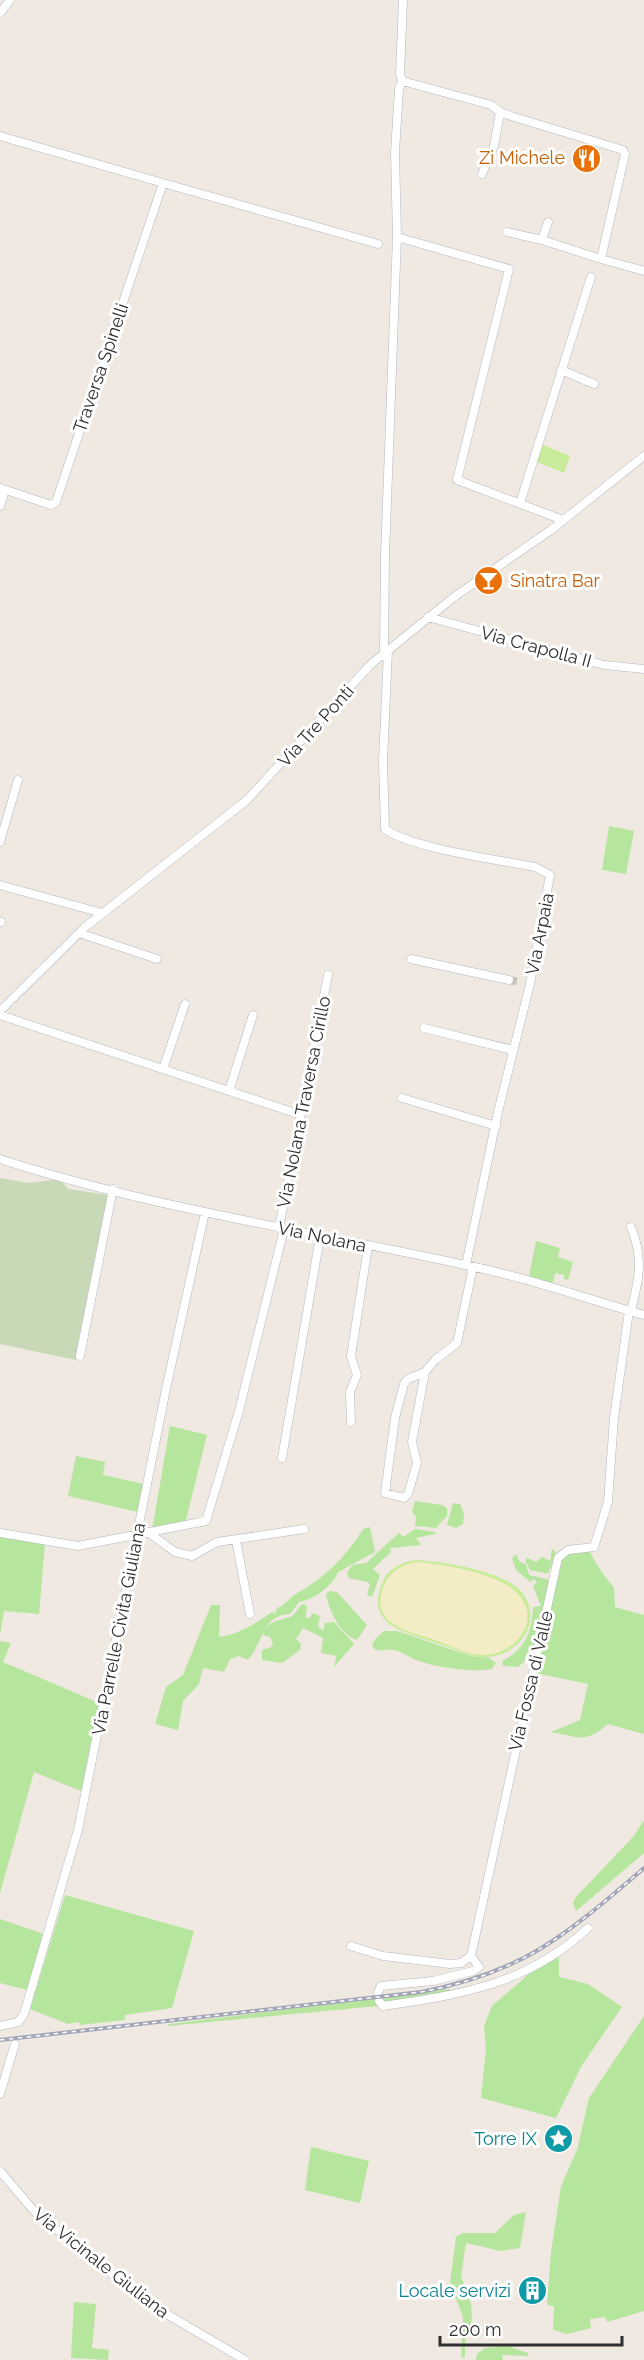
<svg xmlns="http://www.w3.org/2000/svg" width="644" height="2360" viewBox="0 0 644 2360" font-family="Raleway,sans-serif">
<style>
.green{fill:#b6e59e}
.sand{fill:#f3ecc5}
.cemetery{fill:#c8d9b8}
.pitch{fill:#c9ec9a;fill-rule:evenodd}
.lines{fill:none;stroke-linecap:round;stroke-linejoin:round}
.minor-tunnel{stroke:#c8c4bd;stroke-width:8;stroke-dasharray:8 4;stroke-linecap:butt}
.minor-casing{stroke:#b4b7c1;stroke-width:9}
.minor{stroke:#fff;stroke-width:8}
.rail-casing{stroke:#a3a6b8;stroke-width:4}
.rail{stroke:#fff;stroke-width:1.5;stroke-dasharray:4.5;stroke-linecap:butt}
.labels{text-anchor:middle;stroke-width:6;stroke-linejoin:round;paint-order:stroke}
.food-label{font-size:18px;fill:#c56008;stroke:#fff;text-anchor:end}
.street-label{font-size:18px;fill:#2e2e2e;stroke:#fff}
.culture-label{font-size:18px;fill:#0d838f;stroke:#fff;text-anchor:end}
</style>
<rect width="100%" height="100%" fill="#efe9e1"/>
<path class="green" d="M609 826 634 831 626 874 602 870Z
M536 1241 560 1248 558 1257 573 1262 568 1280 564 1279V1275L555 1273 553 1283 529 1276Z
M170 1426 207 1435 185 1524 152 1530Z
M76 1456 105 1462 103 1475 144 1484 138 1512 68 1496Z
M415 1501 442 1505 447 1508V1516L436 1528 415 1526 416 1517 412 1512Z
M453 1503 460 1504 464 1514 463 1524 456 1528 447 1525Z
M370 1527 375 1552 338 1572C332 1587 314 1599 299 1602L290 1614C261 1615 263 1644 248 1660L239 1656 230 1659 224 1672 203 1668 199 1684 183 1701 178 1730 155 1724 166 1687 183 1675 211 1605H220L219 1637C237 1635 257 1623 272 1612L275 1614 277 1608C286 1605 288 1598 296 1594 324 1578 346 1557 363 1529Z
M415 1529 435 1532V1534L416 1538 421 1545 390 1548 391 1552 373 1569 380 1575 372 1597 367 1595 370 1585 368 1582 349 1578 347 1573 352 1565 366 1563 399 1533 403 1537Z
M0 1535 45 1543 39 1614 4 1611 0 1635Z
M552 1549 556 1552 548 1574 530 1570 525 1560 527 1558 536 1562 542 1557 550 1561Z
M590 1551C591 1557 608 1582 614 1587L615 1607 644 1615V1734L608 1724C585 1744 579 1737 551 1732L580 1720 588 1684 535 1673 559 1560 567 1552Z
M516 1554 520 1562 526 1564 529 1575 550 1580 534 1651 526 1655 524 1662 518 1667 503 1666 502 1661C525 1650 532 1632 533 1607L541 1606 533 1586 537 1582 534 1579 530 1582 516 1570 512 1558Z
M330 1591 337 1592 367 1625 357 1640C341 1636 328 1609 326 1594Z
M303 1604 307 1606 306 1618H310L312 1613 320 1616 318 1626 323 1631 325 1623 334 1622 354 1644 334 1667 336 1656 321 1653 323 1638 303 1628 296 1639 301 1644 300 1650 282 1663 262 1660V1650L271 1647 273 1643 270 1637 263 1635C267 1620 279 1621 290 1617 296 1615 297 1607 303 1604Z
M384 1631H397L471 1656 489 1658 496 1663 492 1669C473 1673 432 1667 414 1659 408 1657 404 1652 397 1651 389 1648 382 1652 374 1649L372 1645 376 1638Z
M0 1641 11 1643 3 1662 99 1703 81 1791 34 1772 0 1893Z
M644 1820V1853L576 1911 573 1903 575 1898 633 1837Z
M65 1895 194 1931 172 2008 125 2015V2020L80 2025 79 2022 68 2024 30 2009Z
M0 1919 44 1934 27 1990 0 1983Z
M559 1957V1977L588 1984 622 2007 582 2065 556 2118 481 2098 486 2049 484 2026 492 2006 530 1973Z
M450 1989 451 1993 395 2002H377L378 2006 168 2026 169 2024Z
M644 2016V2311L607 2322 605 2317 590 2319 591 2328 567 2334 553 2330 554 2306 547 2305 551 2252 561 2186 577 2150 589 2098Z
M311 2147 369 2161 360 2203 305 2190Z
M526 2212 520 2248 501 2251 466 2243 461 2276 471 2304 472 2319 465 2343V2358L461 2357 463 2317 450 2283 456 2237 462 2233H495L514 2215Z
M74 2302 96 2304 92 2348 109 2350 108 2360 71 2358Z
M507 2346 528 2353V2356L502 2355 503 2360H476L477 2354 485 2348Z"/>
<path class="sand" d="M415 1562C440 1563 498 1574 515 1591 547 1621 512 1662 472 1654 459 1651 446 1644 433 1640 408 1630 367 1625 384 1585 390 1571 401 1566 415 1562Z"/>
<path class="cemetery" d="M0 1178 28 1183 59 1179 68 1189 108 1195 76 1360 0 1344Z"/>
<path class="pitch" d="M541 444 570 456 564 473 535 461Z
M415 1560C441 1561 500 1571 519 1589 550 1622 513 1665 473 1656 459 1652 445 1645 430 1641 404 1632 367 1625 381 1586 386 1570 399 1563 415 1560ZM415 1562C440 1563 498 1574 515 1591 547 1620 512 1662 472 1654 457 1650 443 1642 429 1638 403 1630 369 1622 384 1585 390 1571 401 1566 415 1562Z"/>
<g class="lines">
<path class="minor-tunnel" d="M509 980 520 982"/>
<defs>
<path id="minor" d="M403 0 400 74 402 81 491 105 500 112 514 117 623 150 625 154 601 259 644 271
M0 13 10 0
M402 81 399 89 395 152 397 237 509 269 457 480 563 520
M0 136 163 183 56 502 51 505 0 488
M482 174 494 146 500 112
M163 183 378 244
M548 222 542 240 601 259
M507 232 542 240
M561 370 594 384
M520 503 591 277
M0 506 5 490
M428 617 604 665 644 669
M388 651 383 761 385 829C410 848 500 860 535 867L550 875 530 984 498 1112 466 1265
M384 654 385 555 397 237
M0 842 18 780
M0 885 102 913
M0 922H1
M79 933 157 959
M411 959 509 980
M0 1011 84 928 247 800 370 665 454 597 551 530 644 456
M0 1015 229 1091
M253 1015 229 1091 301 1115
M424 1028 513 1050
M163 1069 185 1004
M402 1098 496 1126
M0 1159C151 1208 310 1231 465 1265 525 1277 584 1298 644 1315
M279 1228 328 975
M631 1311C639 1279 644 1259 631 1227
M80 1356 113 1189
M425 1372 412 1442 417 1463 408 1494 404 1498 385 1493 395 1418 404 1384 408 1379 425 1372 435 1360 457 1343 473 1267
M351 1422 350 1392 357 1375 351 1356 368 1247
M282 1458 320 1237
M0 1533 78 1546 206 1521 239 1411 284 1229
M149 1533 175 1552 192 1556 217 1542 304 1529
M236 1540 250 1614
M351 1946 383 1956 450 1964 461 1963 471 1956 558 1558 568 1550 594 1547 608 1502 614 1418 629 1311
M378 1992 381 1986 433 1981 473 1971 479 1967 471 1956
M379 2001 383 2006C463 1994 526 1985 588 1928
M0 2026 18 2022 24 2014 78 1830 166 1389 205 1212
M0 2094 15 2044
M0 2171 35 2212 146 2302 245 2360"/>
</defs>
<use href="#minor" class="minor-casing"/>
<use href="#minor" class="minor"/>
<defs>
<path id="rail" d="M0 2040 421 1992C525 1972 567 1934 644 1868"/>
</defs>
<use href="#rail" class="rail-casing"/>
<use href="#rail" class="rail"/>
</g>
<defs>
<symbol id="restaurant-disc" viewBox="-11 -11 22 22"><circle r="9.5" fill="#e8710a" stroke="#fff"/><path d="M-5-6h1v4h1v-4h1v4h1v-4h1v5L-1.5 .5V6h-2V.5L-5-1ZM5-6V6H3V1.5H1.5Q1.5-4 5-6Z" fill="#fff"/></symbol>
<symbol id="bar-disc" viewBox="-11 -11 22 22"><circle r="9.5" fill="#e8710a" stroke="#fff"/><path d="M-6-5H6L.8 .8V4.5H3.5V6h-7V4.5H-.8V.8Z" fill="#fff"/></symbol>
<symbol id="sight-disc" viewBox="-11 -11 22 22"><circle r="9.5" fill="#0f9aa8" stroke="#fff"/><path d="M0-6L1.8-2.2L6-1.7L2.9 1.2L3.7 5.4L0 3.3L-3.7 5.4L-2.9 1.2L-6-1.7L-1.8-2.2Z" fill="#fff"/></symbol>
<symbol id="building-disc" viewBox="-11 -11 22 22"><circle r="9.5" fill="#0f9aa8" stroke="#fff"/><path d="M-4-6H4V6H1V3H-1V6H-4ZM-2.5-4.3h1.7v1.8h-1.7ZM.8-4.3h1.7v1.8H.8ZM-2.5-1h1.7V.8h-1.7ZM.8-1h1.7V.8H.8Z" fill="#fff"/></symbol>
</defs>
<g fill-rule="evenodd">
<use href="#restaurant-disc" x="570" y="142" width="33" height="33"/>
<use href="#bar-disc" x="472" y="564" width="33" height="33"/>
<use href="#sight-disc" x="542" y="2122" width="33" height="33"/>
<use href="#building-disc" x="516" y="2274" width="33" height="33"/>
</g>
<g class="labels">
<g class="food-label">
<text x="565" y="164">Zi Michele</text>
<text x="510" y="587" text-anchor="start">Sinatra Bar</text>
</g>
<g class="street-label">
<text transform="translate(101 368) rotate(-71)" y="6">Traversa Spinelli</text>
<text transform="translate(536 647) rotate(15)" y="6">Via Crapolla II</text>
<text transform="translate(316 726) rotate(-48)" y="6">Via Tre Ponti</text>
<text transform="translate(540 934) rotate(-79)" y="6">Via Arpaia</text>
<text transform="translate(304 1102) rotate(-79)" y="6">Via Nolana Traversa Cirillo</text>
<text transform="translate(322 1237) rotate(12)" y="6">Via Nolana</text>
<text transform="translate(119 1629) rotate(-79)" y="6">Via Parrelle Civita Giuliana</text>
<text transform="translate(531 1681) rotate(-77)" y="6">Via Fossa di Valle</text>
<text transform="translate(101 2263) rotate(38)" y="6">Via Vicinale Giuliana</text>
</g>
<g class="culture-label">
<text x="537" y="2145">Torre IX</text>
<text x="511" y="2297">Locale servizi</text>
</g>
</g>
<path d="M440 2336v9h182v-9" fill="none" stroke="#2e2e2e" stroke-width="3"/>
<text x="449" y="2336" font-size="18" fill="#2e2e2e" stroke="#ffffff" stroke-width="4.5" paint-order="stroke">200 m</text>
</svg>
